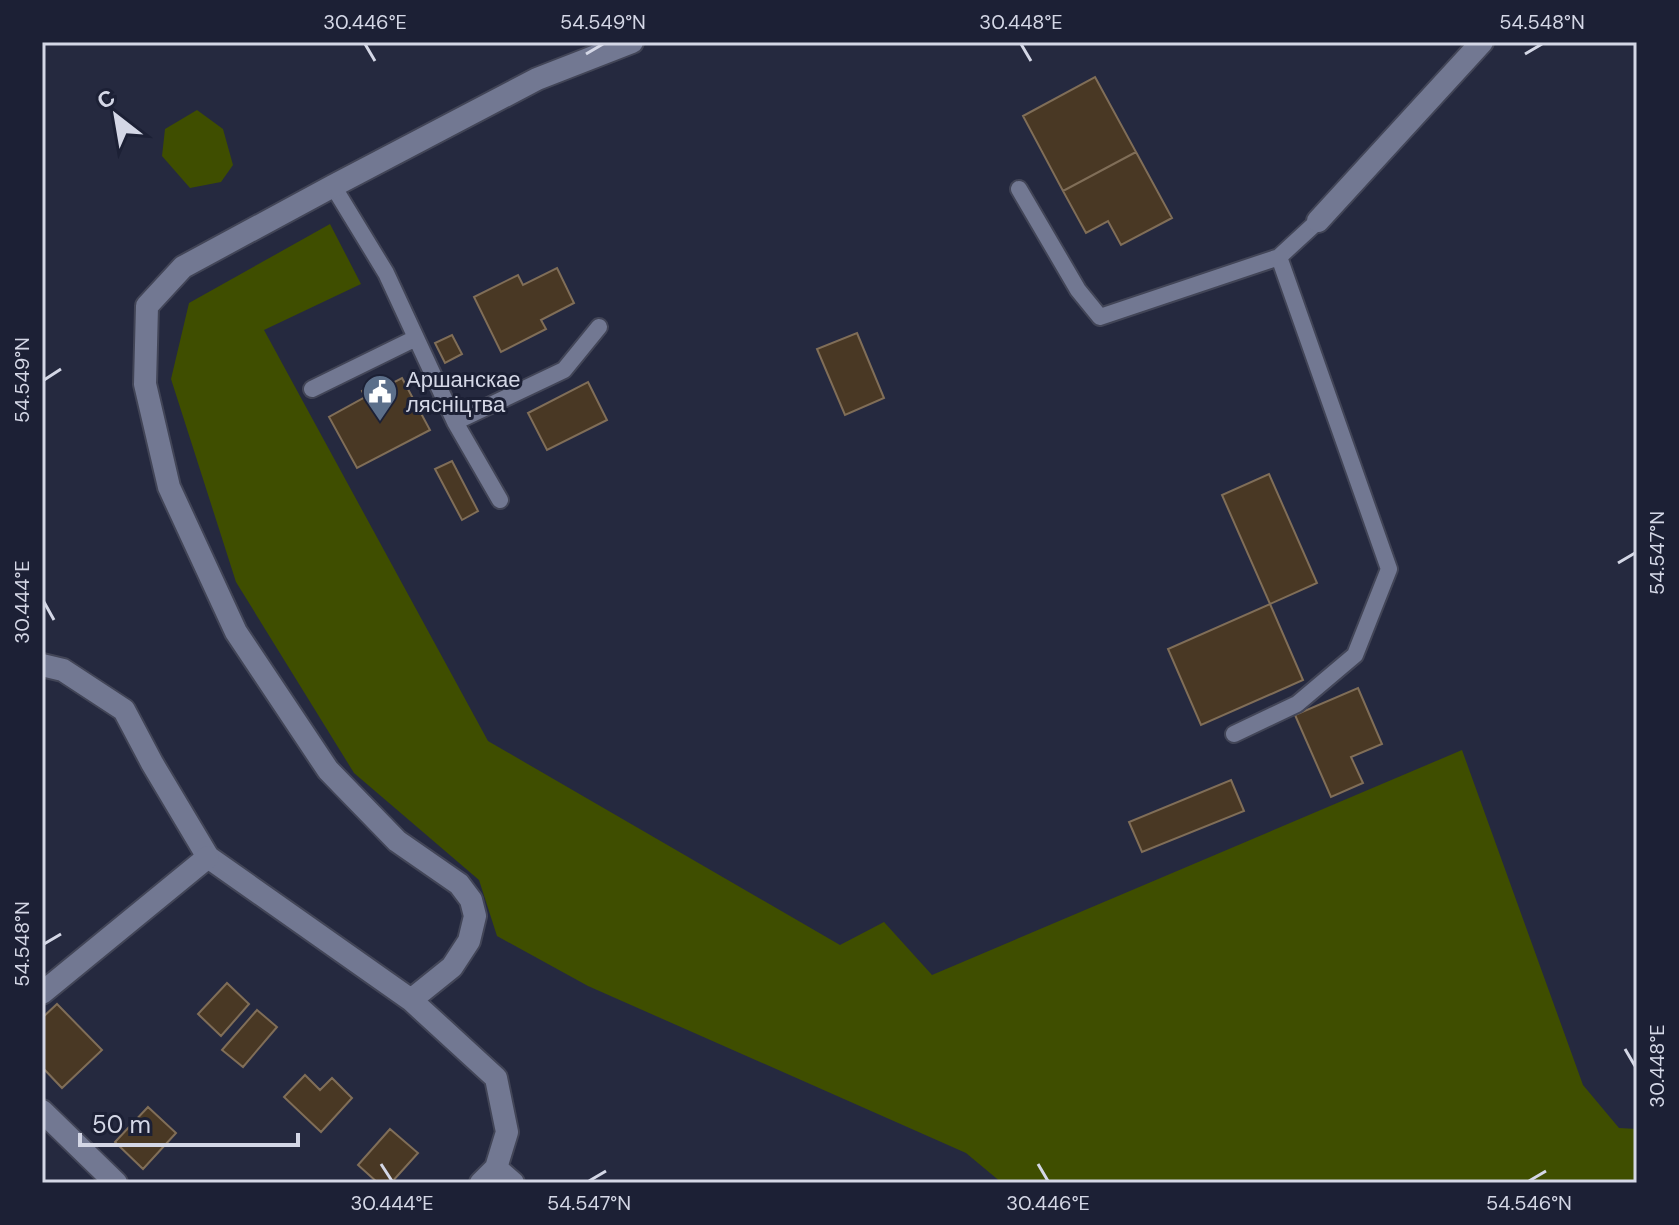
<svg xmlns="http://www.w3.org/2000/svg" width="1679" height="1225" viewBox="0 0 1679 1225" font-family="'DM Sans',sans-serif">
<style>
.green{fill:#3f4e00}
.building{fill:#493824;stroke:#806e58;stroke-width:2}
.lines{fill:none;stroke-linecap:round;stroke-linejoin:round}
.service-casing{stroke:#424557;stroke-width:20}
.minor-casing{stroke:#424557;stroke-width:26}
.tertiary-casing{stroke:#424557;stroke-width:26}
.service{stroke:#727892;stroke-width:16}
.minor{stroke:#727892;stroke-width:22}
.tertiary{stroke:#727892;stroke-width:22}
.ticks{fill:none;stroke:#d4d7e6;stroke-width:3}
.labels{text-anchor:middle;stroke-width:6;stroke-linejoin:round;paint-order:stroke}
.poi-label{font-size:22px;fill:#d4d7e6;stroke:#1c2035;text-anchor:start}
.neatline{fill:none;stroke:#d4d7e6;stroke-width:3}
.ticks-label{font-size:20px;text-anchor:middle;fill:#d4d7e6}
</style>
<rect width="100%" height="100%" fill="#25293f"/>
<path class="green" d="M197 110 223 129 233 165 221 182 190 188 162 156 165 129Z
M330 224 361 284 264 330 488 741 840 945 884 922 932 975 1462 750 1583 1085 1619 1128 1637 1129V1183H1002L966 1153 588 986 497 936 479 880 354 773 236 582 171 379 189 303Z"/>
<path class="building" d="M1095 77 1136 152 1063 191 1023 116Z
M1136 152 1172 218 1121 245 1108 221 1086 233 1063 191Z
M557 268 574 303 541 320 546 329 501 352 474 297 518 275 523 285Z
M857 333 884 398 845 415 817 349Z
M452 335 462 354 445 363 435 343Z
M402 378 430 430 357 468 329 417 365 397 362 391 379 382 383 388Z
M588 382 607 420 547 450 528 413Z
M452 461 478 511 462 520 435 469Z
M1269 474 1317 583 1270 604 1222 495Z
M1270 604 1303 680 1201 725 1168 649Z
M1358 688 1382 744 1351 757 1363 783 1331 797 1295 715Z
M1231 780 1244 811 1142 852 1129 822Z
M227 983 249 1004 221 1036 198 1014Z
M57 1004 102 1050 62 1088 42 1067V1018Z
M257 1010 277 1027 243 1067 222 1050Z
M305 1075 320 1090 332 1078 352 1098 321 1132 284 1097Z
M148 1107 176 1133 143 1169 115 1142Z
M390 1129 418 1153 391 1183H378L358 1165Z"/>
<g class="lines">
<defs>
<path id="service" d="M333 186 386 273 455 422 500 500
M1019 189 1078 290 1100 317 1279 257
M312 389 416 338
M455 422 564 370 599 327
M1234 734 1297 704 1355 655 1389 569 1279 257 1318 221"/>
<path id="minor" d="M1318 221 1482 42
M42 665 63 670 124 710 152 763 208 857 411 1000 496 1078 507 1132 496 1168 513 1183
M411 1000 452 967 469 941 475 916 471 900 459 884 397 841 328 770 236 632 169 487 145 384 147 306 183 267 333 186 537 79 632 42
M42 1111 116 1183
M481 1183 496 1168"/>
<path id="tertiary" d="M42 993 208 857"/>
</defs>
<use href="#service" class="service-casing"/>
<use href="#minor" class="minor-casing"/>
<use href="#tertiary" class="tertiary-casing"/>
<use href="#service" class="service"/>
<use href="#minor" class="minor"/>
<use href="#tertiary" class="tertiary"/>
</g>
<path class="ticks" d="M365 44 375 61M1021 44 1031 61M586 54 603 44M1525 54 1542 44M44 380 61 369M1618 563 1635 553M44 602 54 620M44 944 61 934M1625 1049 1635 1066M381 1164 392 1181M1038 1164 1048 1181M589 1181 606 1171M1529 1181 1546 1171"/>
<defs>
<symbol id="civic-pin" viewBox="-11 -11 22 30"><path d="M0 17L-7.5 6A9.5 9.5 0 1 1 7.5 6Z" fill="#5c6f8a" stroke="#1c2035"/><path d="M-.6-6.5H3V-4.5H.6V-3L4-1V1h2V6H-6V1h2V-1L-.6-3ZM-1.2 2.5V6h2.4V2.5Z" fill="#fff"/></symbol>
</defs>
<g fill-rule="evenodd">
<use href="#civic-pin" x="360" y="372" width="40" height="54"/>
</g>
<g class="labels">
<g class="poi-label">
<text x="406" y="387">Аршанскае<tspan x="406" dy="25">лясніцтва</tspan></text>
</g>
</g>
<rect width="1679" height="1225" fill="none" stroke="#1c2035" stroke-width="88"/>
<g transform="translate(116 116) rotate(329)" stroke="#1c2035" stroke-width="6" paint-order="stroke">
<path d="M0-6L14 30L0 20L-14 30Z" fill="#d4d7e6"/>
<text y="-12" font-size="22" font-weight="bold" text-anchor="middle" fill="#d4d7e6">С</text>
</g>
<path d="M80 1133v12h218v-12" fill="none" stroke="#d4d7e6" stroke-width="4"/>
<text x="92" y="1133" font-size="24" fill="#d4d7e6" stroke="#1c2035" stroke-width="6" paint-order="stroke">50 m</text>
<rect x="44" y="44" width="1591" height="1137" class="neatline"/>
<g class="ticks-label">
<text x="365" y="29">30.446°E</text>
<text x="603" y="29">54.549°N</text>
<text x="1021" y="29">30.448°E</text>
<text x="1542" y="29">54.548°N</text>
<text transform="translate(22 380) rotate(-90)" y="7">54.549°N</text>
<text transform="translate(1657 553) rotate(-90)" y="7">54.547°N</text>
<text transform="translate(22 602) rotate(-90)" y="7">30.444°E</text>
<text transform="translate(22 944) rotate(-90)" y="7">54.548°N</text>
<text transform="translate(1657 1066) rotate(-90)" y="7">30.448°E</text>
<text x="392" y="1210">30.444°E</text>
<text x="589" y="1210">54.547°N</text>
<text x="1048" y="1210">30.446°E</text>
<text x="1529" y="1210">54.546°N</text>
</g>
</svg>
